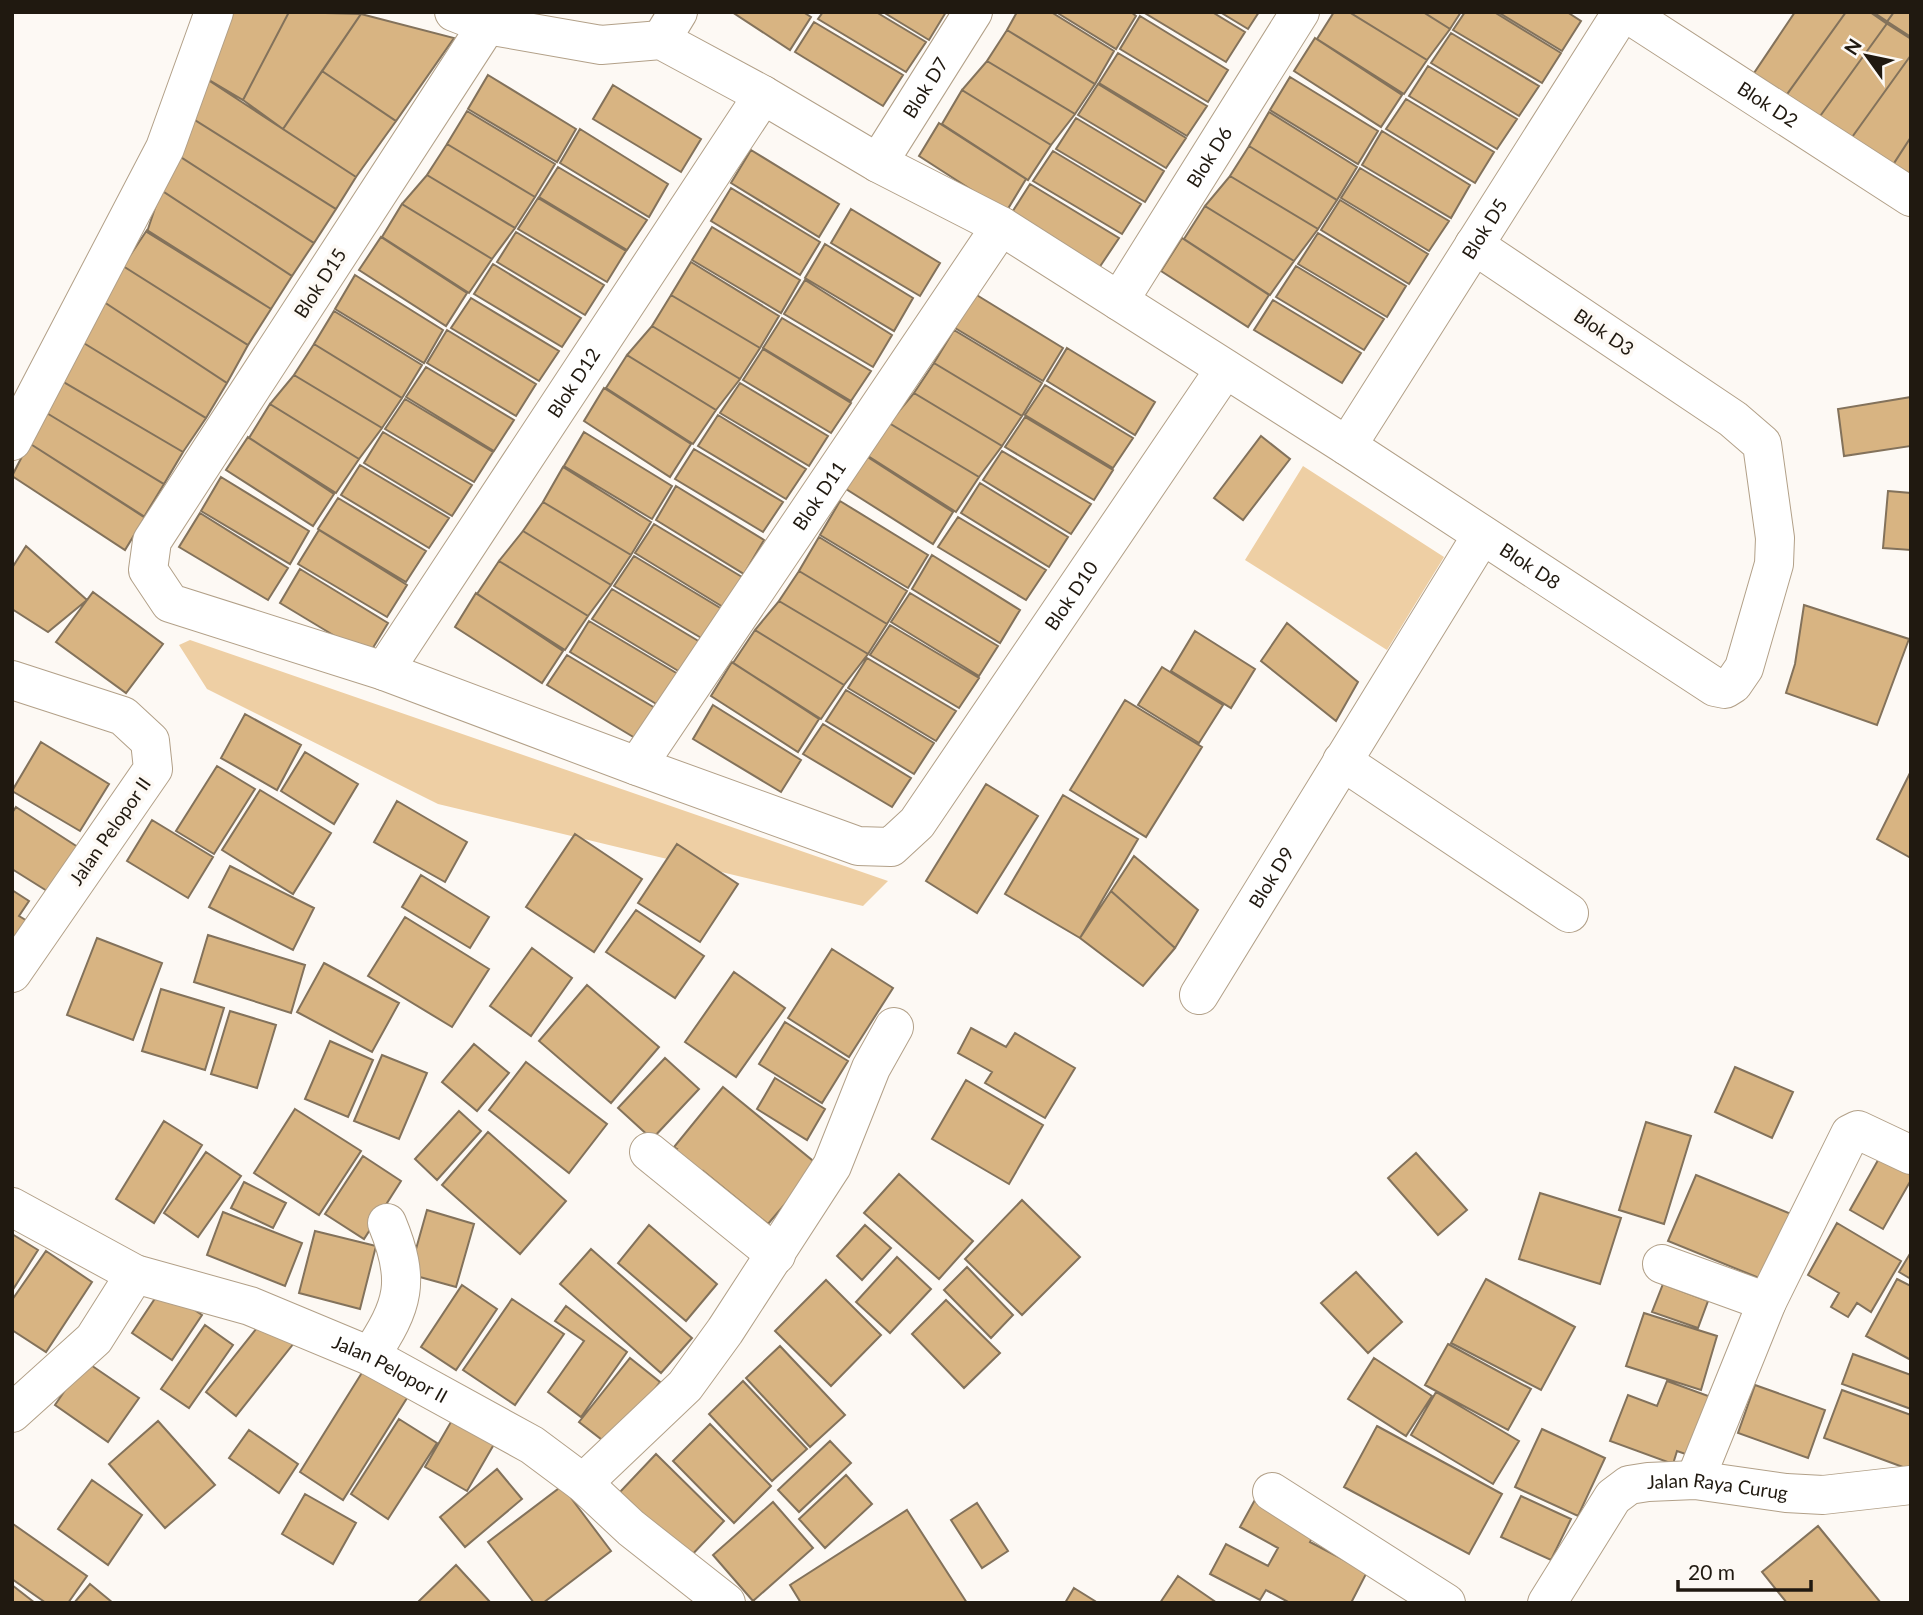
<svg xmlns="http://www.w3.org/2000/svg" width="1923" height="1615" viewBox="0 0 1923 1615" font-family="Lato,sans-serif">
<style>
.green{fill:#eecfa4}
.building{fill:#d8b482;stroke:#83725b;stroke-width:2}
.lines{fill:none;stroke-linecap:round;stroke-linejoin:round}
.minor-casing{stroke:#b2a088;stroke-width:40}
.major-casing{stroke:#b2a088;stroke-width:40}
.minor{stroke:#fff;stroke-width:38}
.major{stroke:#fff;stroke-width:38}
.labels{text-anchor:middle;stroke-width:7;stroke-linejoin:round;paint-order:stroke}
.street-label{font-size:19px;fill:#201910;stroke:#fdf9f4}
</style>
<rect width="100%" height="100%" fill="#fdf9f4"/>
<path class="green" d="M1303 466 1444 557 1387 650 1245 560Z
M190 640 888 881 863 906 438 804 207 689 179 645Z"/>
<path class="building" d="M224 12H289L243 100 199 74Z
M289 12 361 14 283 129 243 100Z
M732 12H803L811 17 790 50Z
M823 12H876L926 42 906 72 818 19Z
M883 12H946L929 40Z
M1017 12H1051L1114 51 1095 84 1007 30Z
M1056 12H1131L1136 16 1116 49Z
M1143 12H1212L1245 32 1226 62Z
M1220 12H1259L1248 29Z
M1334 12H1349L1427 60 1404 94 1317 39Z
M1349 12H1423L1450 29 1427 60Z
M1423 12H1461L1450 29Z
M1465 12H1494L1561 53 1542 83 1453 30Z
M1498 12H1567L1581 21 1562 51Z
M1795 12H1846L1780 104 1748 82Z
M1846 12H1873L1888 22 1813 126 1780 104Z
M1870 12H1894L1886 23Z
M1894 12H1911V39L1886 23Z
M361 14 454 38 396 121 322 71Z
M1140 16 1228 70 1208 102 1120 49Z
M814 22 903 75 883 106 795 52Z
M1888 22 1911 37V55L1845 147 1813 126Z
M1007 30 1095 84 1075 114 987 61Z
M1451 33 1539 86 1519 116 1431 63Z
M1315 38 1402 95 1381 127 1294 71Z
M1118 53 1207 106 1187 136 1099 83Z
M1911 55V137L1887 174 1845 147Z
M987 61 1075 114 1051 145 962 90Z
M1428 66 1517 119 1497 149 1409 96Z
M322 71 396 121 356 177 283 129Z
M199 74 356 177 336 209 187 115Z
M488 75 576 129 557 162 468 109Z
M1290 77 1378 131 1358 164 1270 110Z
M1098 84 1186 138 1166 168 1078 115Z
M613 85 701 139 681 172 593 119Z
M962 90 1051 145 1028 180 942 124Z
M1406 99 1494 152 1475 183 1386 129Z
M467 111 555 164 535 197 447 144Z
M1269 112 1357 167 1337 200 1249 146Z
M187 115 336 209 314 243 173 152Z
M1076 118 1164 171 1145 202 1056 149Z
M939 123 1026 179 1006 212 919 156Z
M580 129 668 184 649 217 560 163Z
M1382 131 1470 185 1451 218 1362 165Z
M1911 137V189L1887 174Z
M447 144 535 197 515 228 427 175Z
M1249 146 1337 200 1318 229 1230 176Z
M751 150 839 204 819 237 731 183Z
M1053 151 1141 204 1122 234 1033 181Z
M173 152 314 243 292 276 161 190Z
M558 167 647 220 627 250 539 197Z
M1360 168 1449 221 1429 251 1341 198Z
M427 175 515 228 492 259 402 204Z
M1230 176 1318 229 1294 261 1205 206Z
M1030 184 1119 238 1099 268 1011 214Z
M731 188 820 242 800 275 711 221Z
M161 190 292 276 271 309 147 232Z
M538 198 626 251 607 282 518 229Z
M1340 200 1428 254 1409 284 1321 230Z
M402 204 492 259 469 293 382 237Z
M1205 206 1294 261 1270 295 1184 239Z
M851 209 940 263 920 296 831 243Z
M712 227 800 280 781 313 692 260Z
M147 230 271 309 248 345 123 266Z
M516 232 604 285 585 315 497 262Z
M1318 233 1406 286 1387 317 1298 264Z
M381 237 467 293 446 326 359 270Z
M1182 238 1269 295 1248 327 1161 271Z
M825 244 913 298 894 331 805 278Z
M691 262 779 316 760 348 671 295Z
M493 264 581 318 562 347 474 294Z
M123 266 248 345 227 383 104 302Z
M1296 266 1384 319 1364 350 1276 297Z
M355 275 443 330 424 363 335 309Z
M805 280 892 335 873 367 784 314Z
M975 294 1063 348 1043 381 955 328Z
M671 295 760 348 740 379 652 326Z
M471 298 559 351 539 381 451 328Z
M1273 300 1361 353 1342 383 1254 330Z
M104 302 227 383 206 418 82 342Z
M334 311 422 365 402 398 314 344Z
M782 318 871 371 851 401 763 348Z
M652 326 740 379 716 410 627 355Z
M447 330 536 384 516 416 427 363Z
M954 330 1042 383 1022 416 934 363Z
M82 342 206 418 183 452 62 381Z
M314 344 402 398 382 428 294 375Z
M1067 348 1155 402 1135 435 1047 381Z
M763 349 851 403 831 433 743 380Z
M627 355 716 410 693 444 606 388Z
M934 363 1022 416 1002 446 914 393Z
M426 367 514 420 494 451 406 397Z
M294 375 382 428 359 459 270 404Z
M62 381 183 452 164 484 45 412Z
M740 383 828 436 809 466 720 413Z
M1045 385 1133 438 1113 468 1025 415Z
M604 388 691 444 670 477 584 421Z
M914 393 1002 446 979 477 889 423Z
M1911 397V446L1844 456 1838 409Z
M405 399 493 452 474 482 385 429Z
M270 404 359 459 336 493 249 438Z
M45 412 164 484 144 517 29 443Z
M718 415 806 469 786 499 698 446Z
M1025 417 1113 470 1094 500 1005 447Z
M889 423 979 477 956 512 868 456Z
M383 432 472 485 452 516 364 463Z
M584 432 672 486 652 519 564 466Z
M1261 436 1290 459 1243 520 1214 498Z
M248 437 334 494 313 526 226 470Z
M29 443 145 517 125 550 12 476Z
M694 449 783 502 763 532 675 479Z
M1002 451 1091 504 1071 534 983 480Z
M866 456 953 512 933 544 846 489Z
M360 465 449 518 429 548 341 495Z
M563 467 651 522 631 555 543 502Z
M221 477 309 531 290 564 201 511Z
M980 483 1068 537 1049 567 961 513Z
M676 486 764 540 744 574 656 520Z
M1888 491 1911 493V550L1883 548Z
M338 498 426 551 406 582 318 529Z
M840 501 928 555 908 588 820 535Z
M543 502 631 555 611 585 523 531Z
M200 513 288 568 268 600 179 547Z
M958 517 1046 570 1026 600 938 547Z
M654 524 742 577 723 607 635 553Z
M319 530 407 585 387 617 298 564Z
M523 531 611 585 588 616 499 561Z
M819 537 907 591 887 624 799 571Z
M26 546 87 600 48 632 12 609V568Z
M932 555 1020 610 1000 643 912 589Z
M634 556 722 609 703 639 614 586Z
M499 561 588 616 565 650 477 594Z
M300 569 388 623 368 656 280 603Z
M799 571 887 624 868 654 779 601Z
M612 589 700 642 680 672 592 619Z
M93 592 163 644 126 693 56 642Z
M476 593 563 651 542 683 455 627Z
M910 593 998 646 979 676 891 622Z
M779 601 868 654 844 685 755 630Z
M1804 605 1909 639 1877 725 1786 693 1795 664Z
M589 621 678 674 658 705 570 652Z
M1287 623 1358 682 1336 721 1261 661Z
M890 625 979 678 959 708 870 655Z
M755 630 844 685 821 719 733 663Z
M1195 631 1255 669 1231 708 1171 671Z
M567 655 655 708 635 738 547 685Z
M867 658 956 711 936 741 848 688Z
M732 662 819 719 798 752 711 696Z
M1162 667 1223 705 1199 743 1138 705Z
M846 690 934 743 914 774 826 721Z
M1125 700 1202 747 1146 837 1070 790Z
M713 705 801 760 781 792 693 739Z
M245 714 301 745 277 790 221 758Z
M823 724 911 778 892 807 803 754Z
M41 742 109 784 80 831 12 791Z
M305 752 358 784 334 824 281 791Z
M217 766 255 789 214 854 176 831Z
M1911 771V858L1877 839Z
M986 784 1038 816 977 913 926 881Z
M260 790 331 833 293 894 222 850Z
M1063 795 1138 839 1080 938 1005 894Z
M397 801 467 842 445 882 374 842Z
M16 807 84 851 55 896 12 869V813Z
M152 820 213 857 188 898 127 861Z
M575 834 642 879 594 952 526 907Z
M677 844 738 884 700 942 638 903Z
M1134 856 1198 910 1175 948 1111 891Z
M230 866 314 908 293 950 209 907Z
M421 875 489 917 470 948 402 907Z
M12 890 29 901 19 916 34 925 12 956Z
M1111 891 1175 948 1143 986 1080 938Z
M636 910 704 956 675 998 606 952Z
M405 917 489 969 452 1027 368 976Z
M208 935 305 965 291 1013 194 982Z
M97 938 162 963 133 1040 67 1015Z
M532 948 572 978 531 1036 490 1006Z
M832 949 893 988 849 1057 788 1018Z
M324 963 399 1003 372 1052 297 1012Z
M734 972 785 1008 736 1077 685 1042Z
M587 985 659 1047 611 1103 539 1041Z
M161 989 224 1008 205 1070 142 1051Z
M230 1011 276 1025 257 1088 211 1074Z
M785 1022 848 1061 822 1103 759 1064Z
M971 1028 1006 1047 1015 1033 1075 1068 1045 1118 985 1083 992 1072 958 1053Z
M330 1041 373 1060 348 1117 305 1099Z
M474 1044 509 1073 477 1111 442 1082Z
M382 1055 427 1073 399 1139 354 1121Z
M665 1058 699 1089 652 1139 618 1108Z
M526 1062 607 1124 569 1173 489 1110Z
M1735 1067 1793 1092 1772 1138 1715 1112Z
M775 1078 825 1109 807 1140 757 1109Z
M966 1080 1043 1125 1009 1184 932 1139Z
M723 1087 818 1165 768 1224 703 1171 693 1184 666 1162 677 1149 674 1147Z
M295 1109 361 1151 319 1215 254 1173Z
M459 1111 481 1131 437 1180 415 1159Z
M164 1121 202 1145 154 1223 116 1199Z
M1646 1122 1691 1136 1664 1224 1619 1210Z
M488 1132 566 1201 520 1254 442 1185Z
M206 1152 241 1176 198 1237 164 1213Z
M1416 1153 1467 1210 1438 1235 1388 1178Z
M1882 1153 1911 1169V1180L1883 1229 1850 1210Z
M363 1156 401 1181 364 1239 325 1214Z
M899 1174 973 1241 939 1279 864 1213Z
M1696 1175 1796 1216 1769 1282 1668 1241Z
M244 1182 286 1203 273 1228 231 1208Z
M1540 1193 1621 1218 1600 1284 1519 1259Z
M1022 1200 1080 1257 1022 1315 965 1259Z
M427 1210 474 1224 456 1287 409 1274Z
M223 1212 302 1243 285 1286 207 1255Z
M1837 1223 1901 1261 1871 1312 1857 1303 1848 1317 1831 1307 1839 1293 1808 1275Z
M649 1225 717 1284 686 1321 618 1263Z
M865 1225 891 1248 862 1280 837 1256Z
M315 1231 376 1246 360 1309 299 1293Z
M12 1234 38 1250 12 1291Z
M591 1249 692 1338 661 1373 560 1284Z
M46 1251 92 1282 46 1352 12 1330V1300Z
M1911 1252V1279L1899 1272Z
M897 1257 931 1289 890 1333 856 1302Z
M967 1267 1013 1315 991 1338 944 1290Z
M1356 1272 1402 1322 1368 1353 1321 1303Z
M1486 1279 1575 1327 1541 1390 1451 1343Z
M1897 1279 1911 1286V1360L1866 1336Z
M826 1280 881 1335 831 1386 775 1331Z
M1663 1284 1708 1301 1698 1328 1652 1312Z
M462 1285 497 1309 456 1370 421 1347Z
M162 1288 202 1315 172 1360 132 1333Z
M512 1299 564 1334 515 1405 463 1370Z
M946 1300 1000 1353 964 1388 912 1334Z
M566 1306 627 1352 581 1417 548 1392 584 1341 555 1321Z
M1644 1313 1717 1336 1701 1390 1626 1366Z
M268 1314 298 1338 236 1416 206 1392Z
M205 1325 233 1345 189 1408 161 1389Z
M1448 1344 1531 1389 1508 1430 1425 1385Z
M780 1346 845 1415 810 1447 746 1378Z
M1853 1354 1911 1375V1409L1842 1384Z
M630 1358 660 1382 610 1446 579 1422Z
M1374 1358 1432 1396 1406 1436 1348 1399Z
M85 1361 139 1398 108 1442 55 1405Z
M363 1371 407 1398 343 1500 300 1472Z
M743 1381 807 1449 772 1481 709 1414Z
M1667 1381 1722 1401 1700 1459 1677 1451 1673 1464 1610 1441 1628 1395 1657 1406Z
M1755 1385 1825 1410 1808 1458 1738 1433Z
M1842 1390 1911 1415V1470L1824 1438Z
M1436 1392 1519 1441 1493 1484 1411 1435Z
M455 1415 497 1439 467 1491 425 1467Z
M399 1419 437 1443 388 1519 351 1494Z
M158 1421 215 1485 165 1528 109 1464Z
M710 1424 771 1486 734 1523 673 1461Z
M1377 1426 1502 1494 1469 1554 1344 1487Z
M1542 1429 1605 1458 1578 1516 1515 1487Z
M249 1430 298 1464 279 1493 229 1458Z
M830 1441 851 1463 799 1512 778 1490Z
M656 1454 724 1521 688 1559 620 1492Z
M497 1469 522 1499 465 1547 440 1517Z
M846 1475 872 1504 825 1548 799 1519Z
M92 1480 142 1515 108 1565 58 1529Z
M562 1486 611 1551 543 1603H534L488 1542Z
M305 1494 356 1523 333 1564 282 1534Z
M1257 1496 1318 1528 1310 1542 1367 1572 1351 1603H1290L1266 1590 1260 1600 1210 1574 1226 1544 1268 1566 1278 1548 1240 1527Z
M1521 1496 1571 1519 1551 1560 1501 1537Z
M773 1502 813 1548 753 1601 713 1555Z
M977 1503 1008 1551 982 1568 951 1520Z
M907 1510 967 1603H801L790 1585Z
M13 1524 87 1576 68 1603H46L12 1579Z
M1818 1526 1881 1603H1787L1762 1572Z
M456 1565 491 1603H417Z
M1178 1576 1217 1603H1160Z
M90 1584 113 1603H74Z
M12 1585 35 1603H12Z
M1074 1588 1098 1603H1065Z"/>
<g class="lines">
<defs>
<g id="minor">
<path id="s1" d="M454 12 487 25 601 45 661 40 763 95 878 163 1001 226 1347 446 1715 687 1725 689 1733 684 1744 668 1774 564 1775 538 1762 444 1733 419 1474 245"/>
<path id="s2" d="M1625 12 1911 197"/>
<path id="s3" d="M487 25 152 541 148 570 170 603 384 671 637 766 858 846 891 847 917 823 1225 369"/>
<path d="M661 40 678 12"/>
<path id="s4" d="M878 163 973 12"/>
<path id="s5" d="M1119 301 1300 12"/>
<path d="M12 441 165 148 214 12"/>
<path id="s6" d="M1347 446 1622 12"/>
<path id="s7" d="M384 671 763 95"/>
<path d="M12 680 123 716 150 741 153 769 12 973"/>
<path d="M1342 761 1569 913"/>
<path id="s8" d="M637 766 1001 226"/>
<path id="s9" d="M1199 995 1482 535"/>
<path d="M649 1152 776 1255"/>
<path id="s10" d="M12 1207 135 1274 250 1306 370 1356 532 1445 583 1483 631 1528 726 1603"/>
<path d="M1662 1264 1767 1302"/>
<path d="M370 1356C404 1305 411 1281 387 1223"/>
<path d="M12 1413 94 1339 135 1274"/>
<path d="M1695 1480 1767 1302 1850 1134 1858 1130 1911 1155"/>
<path d="M583 1483 685 1386 725 1331 832 1166 871 1068 894 1027"/>
<path d="M1272 1492 1446 1603"/>
</g>
<g id="major">
<path id="s11" d="M1547 1603 1613 1497 1629 1485 1648 1482 1695 1480 1786 1493 1823 1495 1911 1485"/>
</g>
</defs>
<use href="#minor" class="minor-casing"/>
<use href="#major" class="major-casing"/>
<use href="#minor" class="minor"/>
<use href="#major" class="major"/>
</g>
<g class="labels">
<g class="street-label">
<text dy="7" stroke="none"><textPath href="#s4" startOffset="89">Blok D7</textPath></text>
<text dy="7" stroke="none"><textPath href="#s2" startOffset="170">Blok D2</textPath></text>
<text dy="7" stroke="none"><textPath href="#s5" startOffset="170">Blok D6</textPath></text>
<text dy="7" stroke="none"><textPath href="#s6" startOffset="257">Blok D5</textPath></text>
<text transform="translate(320 283) rotate(-57)" y="7">Blok D15</text>
<text transform="translate(1604 332) rotate(34)" y="7">Blok D3</text>
<text dy="7" stroke="none"><textPath href="#s7" startOffset="345">Blok D12</textPath></text>
<text dy="7" stroke="none"><textPath href="#s8" startOffset="326">Blok D11</textPath></text>
<text dy="7" stroke="none"><textPath href="#s1" startOffset="1228">Blok D8</textPath></text>
<text dy="7" stroke="none"><textPath href="#s3" startOffset="1757">Blok D10</textPath></text>
<text transform="translate(110 831) rotate(-55)" y="7">Jalan Pelopor II</text>
<text dy="7" stroke="none"><textPath href="#s9" startOffset="138">Blok D9</textPath></text>
<text dy="7" stroke="none"><textPath href="#s10" startOffset="413">Jalan Pelopor II</textPath></text>
<text dy="7" stroke="none"><textPath href="#s11" startOffset="234">Jalan Raya Curug</textPath></text>
</g>
</g>
<rect width="1923" height="1615" fill="none" stroke="#201910" stroke-width="28"/>
<g transform="translate(1867 56) rotate(303)" stroke="#fdf9f4" stroke-width="5" paint-order="stroke">
<path d="M0-5L12 26L0 18L-12 26Z" fill="#201910"/>
<text y="-10" font-size="19" font-weight="bold" text-anchor="middle" fill="#201910">N</text>
</g>
<path d="M1678 1580v10h133v-10" fill="none" stroke="#201910" stroke-width="3.5"/>
<text x="1688" y="1580" font-size="21" fill="#201910" stroke="#fdf9f4" stroke-width="5" paint-order="stroke">20 m</text>
</svg>
